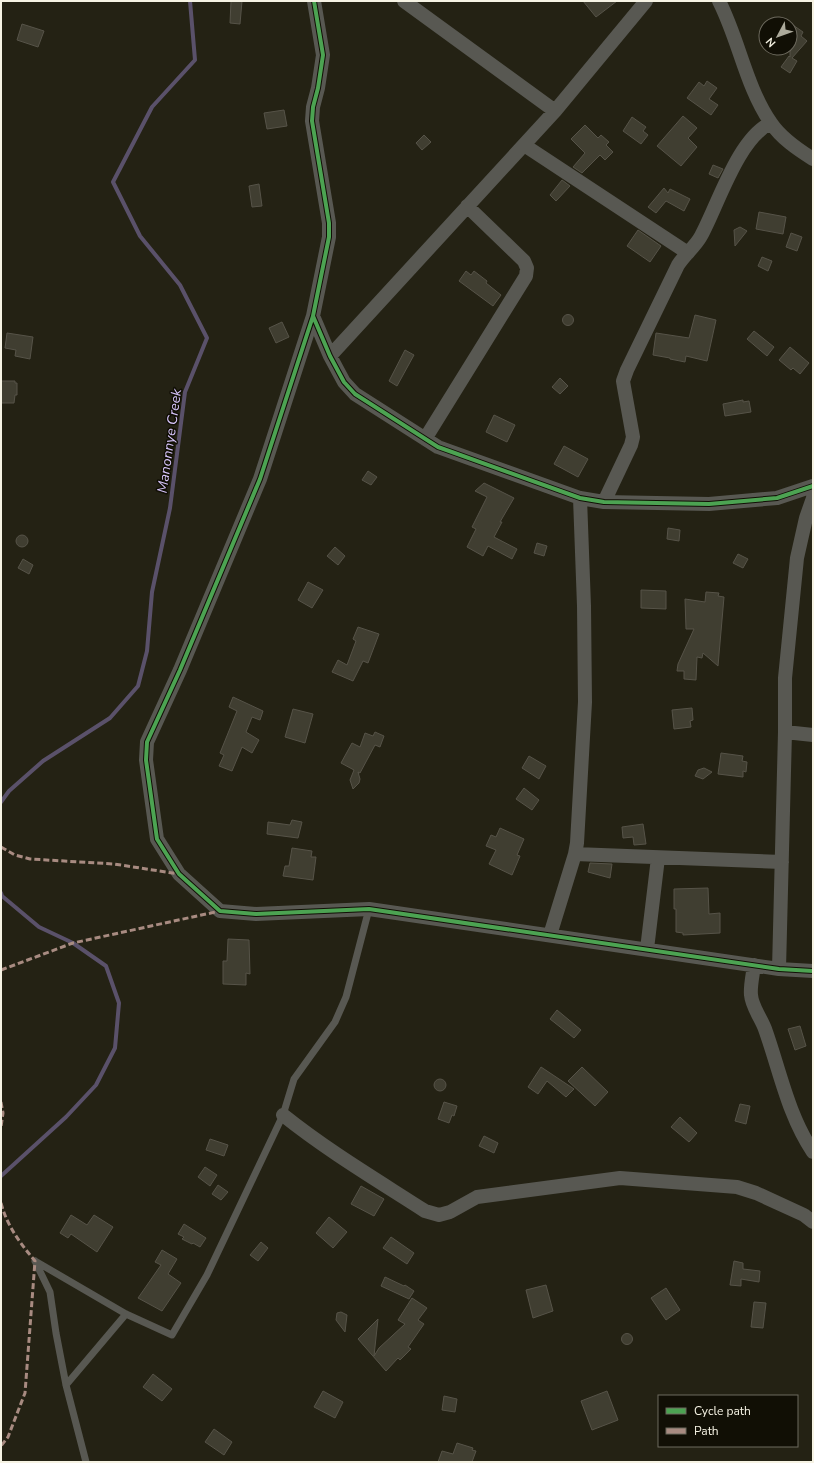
<svg xmlns="http://www.w3.org/2000/svg" width="814" height="1463" viewBox="0 0 814 1463" font-family="'Nunito Sans',sans-serif">
<style>
.lines{fill:none;stroke-linecap:round;stroke-linejoin:round}
.stream{stroke:#5a516a;stroke-width:4}
.building{fill:#403e31;stroke:#565348}
.service{stroke:#585852;stroke-width:7}
.minor{stroke:#585852;stroke-width:14}
.quiet{stroke:#a88b81;stroke-width:3;stroke-dasharray:6 3;stroke-linecap:butt}
.cycleway-casing{stroke:#110f05;stroke-width:6}
.cycleway{stroke:#4ca352;stroke-width:4}
.labels{text-anchor:middle;stroke-width:3;stroke-linejoin:round;paint-order:stroke}
.water-label{font-size:14px;font-style:italic;fill:#d8c6fc;stroke:#110f05}
</style>
<rect width="100%" height="100%" fill="#242214"/>
<g class="lines">
<path class="stream" d="M1 802 9 791 43 761 110 718 138 686 147 651 152 592 170 508 185 392 207 338 180 285 140 236 113 182 152 107 195 60 190 1
M1 893 2 896 39 927 73 943 106 966 119 1003 115 1048 96 1085 66 1117 1 1176"/>
</g>
<path class="building" d="M231 1H242L240 24 230 23Z
M583 1H617L596 17Z
M790 23 803 32 801 36 807 41 792 58 797 61 790 73 781 67 789 56 790 57Z
M22 24 44 31 38 47 17 40Z
M707 81 717 88 709 99 718 105 711 115 687 98 699 82 704 86Z
M284 110 287 126 267 129 264 113Z
M683 116 697 128 688 138 697 147 681 166 657 146Z
M632 117 646 127 643 131 648 135 641 144 623 131Z
M585 125 598 138 601 135 609 142 606 145 613 152 605 160 600 155 582 173 573 167 585 153 571 139Z
M424 135 431 142 422 150 416 143Z
M713 165 723 169 718 178 709 174Z
M562 180 570 186 556 201 550 195Z
M259 184 262 206 252 207 249 186Z
M664 188 668 193 670 189 690 199 684 211 666 201 656 213 648 207Z
M759 212 786 217 783 234 756 229Z
M740 227 747 231 735 246 734 230Z
M638 230 661 246 650 262 627 246Z
M791 233 802 237 797 251 786 247Z
M762 257 772 261 768 271 758 266Z
M466 271 471 275 474 271 487 281 486 283 501 295 493 306 459 281Z
M562.5 320a5.5 5.5 0 1 1 11 0a5.5 5.5 0 1 1-11 0Z
M695 315 716 320 707 361 686 356 685 362 670 359V358L653 355 656 333 689 338Z
M282 322 289 337 276 343 269 328Z
M754 331 774 347 767 356 747 339Z
M7 333 33 337 30 359 15 356 16 350 5 348Z
M790 347 809 363 800 374 793 368 791 370 779 360Z
M405 350 414 355 397 386 389 381Z
M560 378 568 386 560 394 552 387Z
M1 381H15V383H17V395H15L14 403H1Z
M743 400V402L749 401 751 412 725 416 723 404Z
M494 415 515 425 507 442 486 432Z
M564 446 588 459 578 477 554 464Z
M368 471 377 477 371 485 362 480Z
M484 483 514 498 500 522H502L494 537 517 549 512 559 488 546 483 556 467 547 476 529 472 527 487 497 475 491Z
M668 528 680 530 679 541 667 539Z
M16 541a6 6 0 1 1 12 0a6 6 0 1 1-12 0Z
M537 543 547 546 544 556 534 553Z
M335 547 345 556 338 565 327 556Z
M738 554 748 559 743 568 733 563Z
M23 559 33 565 29 574 18 568Z
M308 582 323 590 312 608 298 600Z
M641 590 666 591V609L641 608Z
M706 592 719 593 718 596 724 597 718 666 703 653 702 658 697 657 696 680 684 679V671H677L678 664 694 629H686L685 599 705 602Z
M358 627 379 634 368 663 363 661 353 681 332 672 338 660 347 665 356 641 353 639Z
M233 697 263 711 260 720 252 717 246 732 259 740 252 753 242 747 232 771 219 766 224 755 220 753 237 711 229 707Z
M692 708 693 720 690 721 691 727 674 729 672 710Z
M293 709 313 714 305 743 285 737Z
M375 732 384 736 380 747 375 745 360 773 358 772 360 779 359 783 353 789 350 780 354 770 341 763 352 743 360 747 365 733 373 736Z
M721 753 743 756 742 761 747 762 746 772 743 771V777L718 774Z
M529 756 546 766 539 779 522 768Z
M704 768 712 772 703 779 695 776 698 770Z
M524 788 539 800 532 810 516 799Z
M292 820 302 822 298 838 267 834 268 822 290 825Z
M643 824 646 844 634 845 633 837 623 838 622 827Z
M500 828 524 839 517 855 520 856 512 875 489 864 496 850 486 846 491 835 496 837Z
M292 848 312 851 311 857H316L313 880 283 876 285 866H289Z
M590 863 612 864 610 878 588 872Z
M708 888 709 914 720 913V933L683 935V933L676 932V909H674V889Z
M228 939 249 940 250 974 246 973V985L223 984V961H227Z
M557 1010 581 1030 574 1038 550 1019Z
M800 1026 806 1046 795 1050 788 1029Z
M541 1067 574 1089 566 1097 547 1081 538 1094 528 1087Z
M582 1067 608 1092 595 1106 568 1081Z
M434 1085a6 6 0 1 1 12 0a6 6 0 1 1-12 0Z
M444 1102 457 1106 454 1116 452 1115 449 1123 438 1119Z
M740 1104 750 1106 746 1124 735 1121Z
M680 1117 697 1133 689 1142 671 1127Z
M484 1136 498 1143 494 1153 479 1146Z
M210 1139 228 1145 224 1156 206 1150Z
M205 1167 217 1175 210 1186 198 1177Z
M218 1185 228 1192 221 1200 212 1194Z
M361 1186 384 1199 374 1216 351 1204Z
M71 1215 87 1225 94 1215 113 1227 97 1252 71 1234 68 1238 60 1233Z
M329 1217 347 1232 333 1248 316 1233Z
M184 1224 206 1238 200 1247 193 1243 192 1244 182 1239 184 1237 178 1234Z
M391 1237 414 1253 407 1264 383 1248Z
M261 1242 268 1248 258 1261 250 1255Z
M162 1250 177 1259 168 1274 181 1283 162 1311 138 1298 161 1265 155 1262Z
M734 1261 743 1263V1269L760 1271 759 1282 741 1279V1286L730 1285Z
M385 1277 404 1286 405 1285 414 1291 409 1299 381 1286Z
M546 1285 553 1311 533 1318 526 1290Z
M666 1288 680 1310 666 1320 651 1298Z
M412 1298 427 1308 418 1320 424 1324 408 1347 411 1349 400 1360 398 1358 386 1371 358 1339 378 1319 374 1356 379 1348 405 1324 398 1320Z
M754 1302 766 1303 763 1328 751 1327Z
M341 1312 347 1315 345 1332 336 1320 337 1313Z
M621.5 1339a5.5 5.5 0 1 1 11 0a5.5 5.5 0 1 1-11 0Z
M153 1374 172 1389 162 1401 143 1387Z
M323 1391 343 1402 335 1418 314 1407Z
M607 1391 618 1420 592 1430 581 1401Z
M444 1396 457 1399 455 1412 442 1410Z
M214 1429 232 1442 224 1455 205 1442Z
M457 1443 473 1448 472 1450 476 1451 472 1462H438L442 1451 453 1454Z"/>
<g class="lines">
<path class="service" d="M35 1261 126 1314 172 1335 207 1275 283 1115 294 1079 335 1022 346 997 369 909
M35 1261 50 1292 56 1333 66 1385 86 1462
M66 1385 126 1314"/>
<path class="minor" d="M314 1 323 55 318 88 313 107 312 121 329 223V237L313 316 260 479 180 670 147 742 146 760 157 839 179 874 220 911 256 914 369 909 779 969 813 971
M404 1 555 111
M719 1C739 40 746 87 771 123 781 138 797 149 813 159
M524 145 688 253
M313 316 330 356 344 382 355 394 438 447 580 498 604 502 709 504 777 498 813 486
M330 356 555 111 646 1
M425 439 526 276 527 268 524 261 467 206
M604 502 631 445 633 437 624 387 623 381 627 370 678 265C685 254 695 247 701 236 718 205 738 138 771 123
M785 732 813 735
M575 854 782 862
M550 935 575 854 577 843 585 702 584 606 580 498
M647 949 658 858
M754 965C753 974 750 986 751 995 752 1007 761 1018 765 1029 780 1071 788 1115 813 1152
M779 969 785 732V678L797 558 806 518 813 498
M283 1115C328 1151 377 1180 425 1211L439 1215 450 1212 477 1197 620 1178 737 1187 756 1193 804 1215 813 1222"/>
<path class="quiet" d="M1 847 15 855 30 859 114 864 179 874
M1 970 73 943 220 911
M1 1102 3 1113 1 1127
M1 1203C7 1226 20 1243 35 1261L25 1393 8 1437 1 1446"/>
<defs>
<path id="cycleway" d="M314 1 323 55 318 88 313 107 312 121 329 223V237L313 316 260 479 180 670 147 742 146 760 157 839 179 874 220 911 256 914 369 909 779 969 813 971
M313 316 330 356 344 382 355 394 438 447 580 498 604 502 709 504 777 498 813 486"/>
</defs>
<use href="#cycleway" class="cycleway-casing"/>
<use href="#cycleway" class="cycleway"/>
</g>
<g class="labels">
<g class="water-label">
<text transform="translate(169 441) rotate(-82)" y="5">Manonnye Creek</text>
</g>
</g>
<rect width="814" height="1463" fill="none" stroke="#f6f3e4" stroke-width="4"/>
<rect x="658" y="1395" width="140" height="52" fill="#110f05" stroke="#6d6a5e"/>
<rect x="666" y="1408" width="20" height="6" fill="#4ca352" stroke="#6d6a5e"/>
<text x="694" y="1415" font-size="12" fill="#f6f3e4">Cycle path</text>
<rect x="666" y="1428" width="20" height="6" fill="#a88b81" stroke="#6d6a5e"/>
<text x="694" y="1435" font-size="12" fill="#f6f3e4">Path</text>
<g transform="translate(778 36) rotate(229)"><circle r="19" fill="#110f05" stroke="#6d6a5e"/>
<path d="M0-3L7 15L0 10L-7 15Z" fill="#acaa9b"/>
<text y="-6" font-size="11" font-weight="bold" text-anchor="middle" fill="#f6f3e4">N</text>
</g>
</svg>
